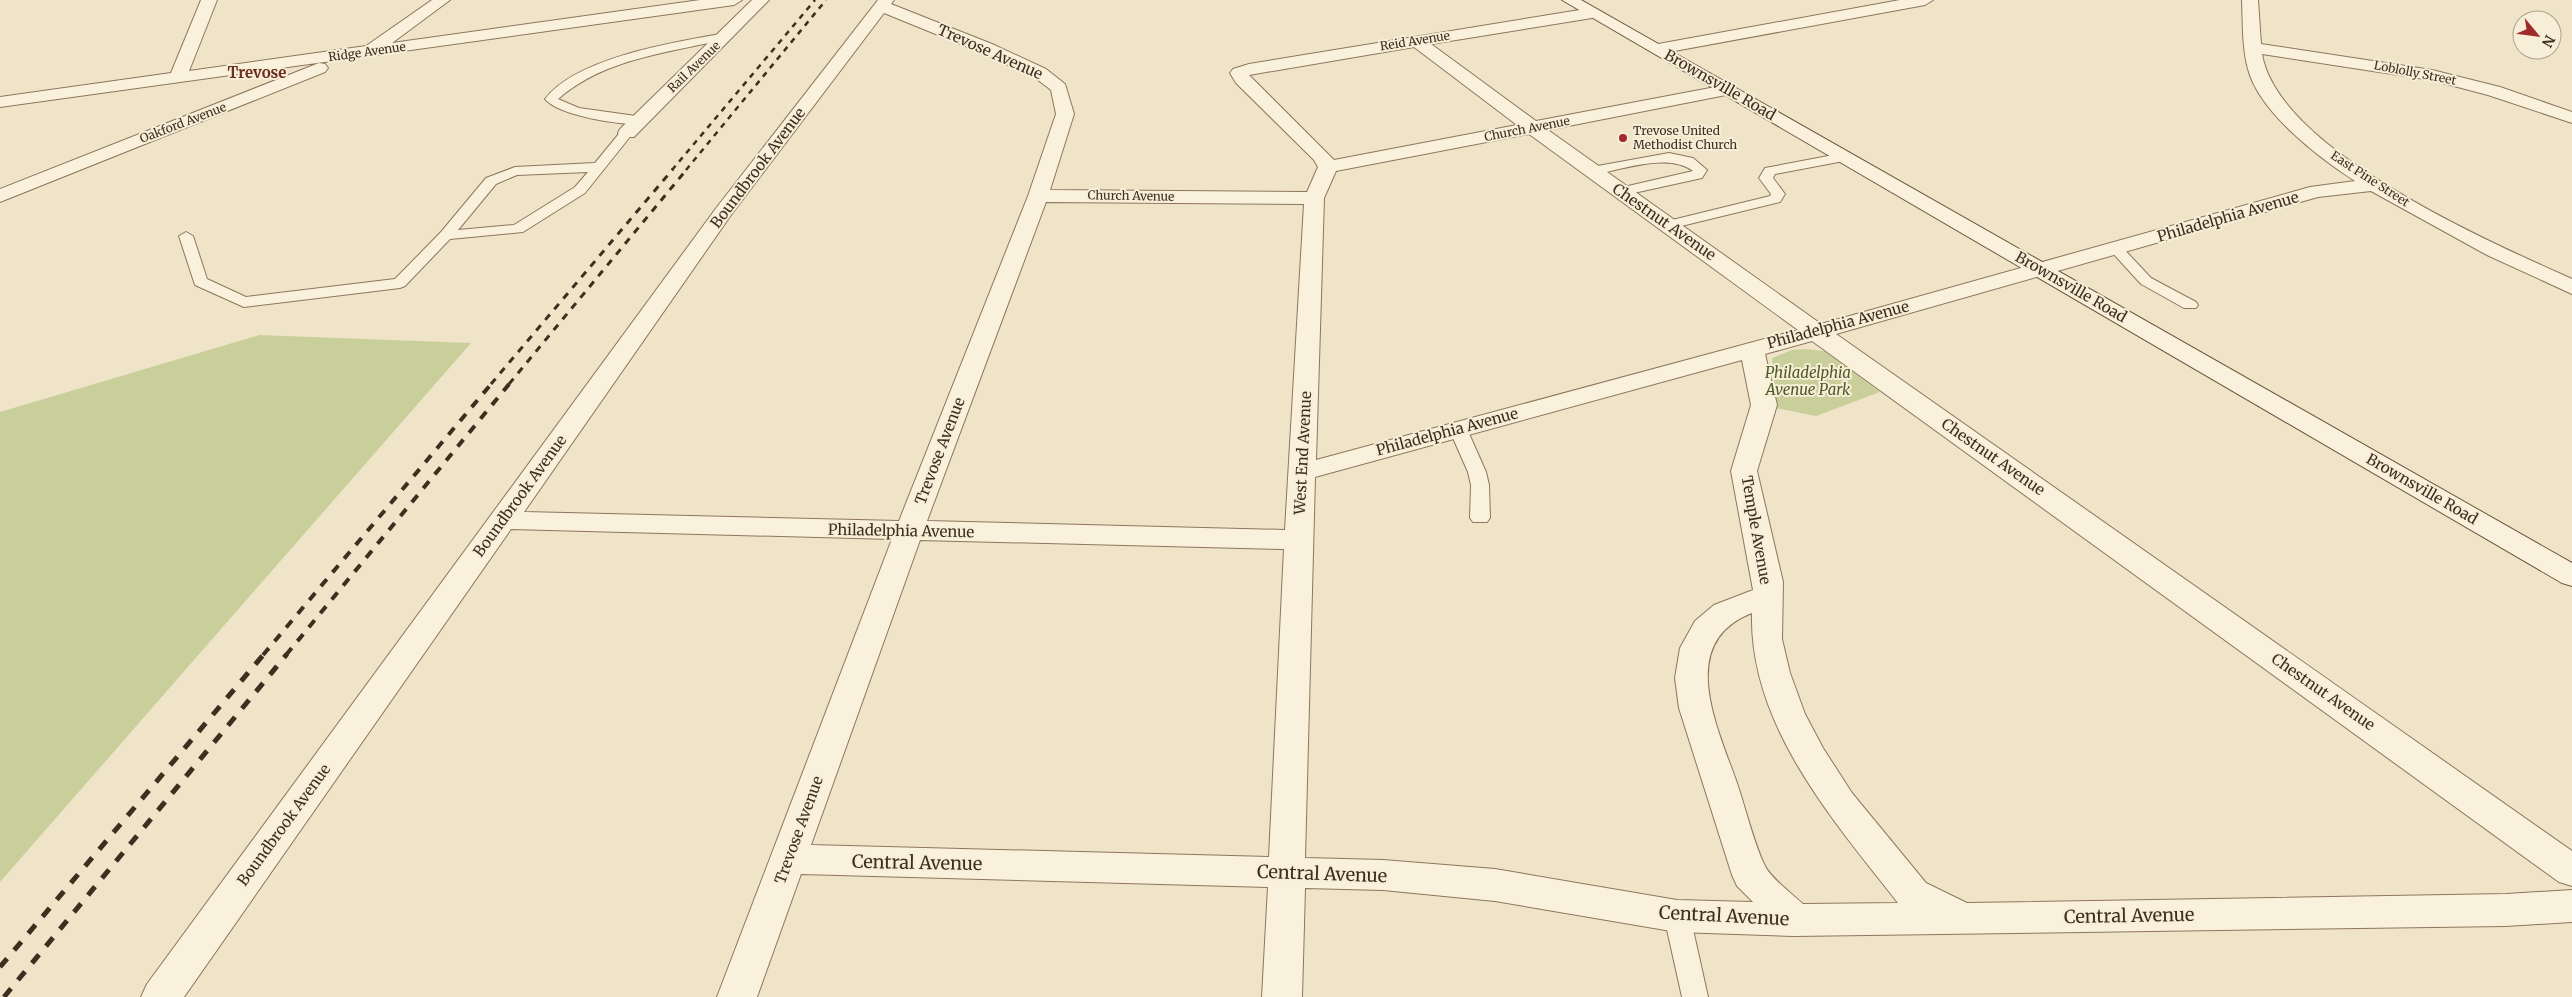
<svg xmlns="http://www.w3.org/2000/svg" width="2572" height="997" viewBox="0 0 2572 997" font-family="Merriweather,serif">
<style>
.green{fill:#c9cf9b}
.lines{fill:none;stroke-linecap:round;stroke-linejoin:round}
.lane-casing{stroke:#8d765c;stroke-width:2}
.street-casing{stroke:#8d765c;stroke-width:2}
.secondary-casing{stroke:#6f573f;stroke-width:2}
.lane{fill:#faf1dc;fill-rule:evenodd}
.street{fill:#faf1dc;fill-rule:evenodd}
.secondary{fill:#faf1dc;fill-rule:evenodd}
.rail-far3{stroke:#3d2e20;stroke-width:2.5;stroke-dasharray:5.5 5.5;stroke-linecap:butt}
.rail-far2{stroke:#3d2e20;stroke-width:3;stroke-dasharray:7 7;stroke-linecap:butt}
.rail-far1{stroke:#3d2e20;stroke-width:4;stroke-dasharray:9 9;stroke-linecap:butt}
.rail{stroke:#3d2e20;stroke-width:5;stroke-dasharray:11 11;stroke-linecap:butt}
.poi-dot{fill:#9e2a2b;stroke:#f7eed8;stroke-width:2}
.labels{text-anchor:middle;stroke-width:4;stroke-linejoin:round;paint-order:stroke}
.far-street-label{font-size:12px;fill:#3d2e20;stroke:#f7eed8}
.far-poi-label{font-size:12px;fill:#3d2e20;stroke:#f7eed8;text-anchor:start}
.street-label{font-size:15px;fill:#3d2e20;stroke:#f7eed8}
.far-quarter-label{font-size:15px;font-weight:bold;fill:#6b2e1e;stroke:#f7eed8}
.park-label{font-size:15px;font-style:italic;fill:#4d5a26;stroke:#f7eed8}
.near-street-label{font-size:18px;fill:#3d2e20;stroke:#f7eed8}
</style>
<rect width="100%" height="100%" fill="#f0e4c8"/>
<path class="green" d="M259 335 471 343 0 882V412Z
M1805 349 1824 351 1880 392 1816 416 1776 408 1772 358 1792 350Z"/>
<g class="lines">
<defs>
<path id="lane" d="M726 33 732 36 730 38C671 53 606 57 558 99L579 108 643 117 645 120 643 123C624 127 557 115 545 99 577 57 676 42 726 33Z
M627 129 633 133 585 193 523 232 450 239 405 286 400 288 244 307 195 285 179 236 186 232 193 236 207 279 246 297 395 279 441 232 486 178 515 167 595 163 622 130ZM588 172 575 187 514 225 458 230 496 184 517 175Z
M1669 153 1693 158 1707 170 1702 178 1620 196 1613 192 1615 189 1693 171C1668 152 1621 170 1592 175L1585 171 1592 167Z
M1844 153 1849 154 1851 157 1849 160 1775 174 1773 178 1785 194 1780 202 1669 229 1662 225 1664 222 1770 196 1771 194 1759 178 1765 168Z
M2116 245 2121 246 2151 278 2196 302 2198 305 2196 308H2184L2141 284 2109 249Z
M1458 424 1464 425 1467 429 1486 472 1489 485 1490 518 1487 522H1473L1470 518 1471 485 1468 472 1449 429 1452 425Z
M1677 905 1686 908 1690 916 1708 997H1682L1664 916 1668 908Z"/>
<path id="street" d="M201 0H217L189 71 366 46 432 0H450L392 43 700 0H742L734 5 0 107V97L171 73Z
M752 0H769L634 137H620L618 133 620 129Z
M878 0H894L891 4 992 44 1046 69 1065 84 1074 114 1050 190 1307 192 1318 167 1314 160 1236 83 1230 73 1233 69 1249 64 1592 8 1598 10 1600 13 1592 18 1431 44 1536 121 1726 85 1732 86 1735 90 1732 94 1726 95 1548 130 1821 324 2310 187 2355 181C2319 158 2259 112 2248 69 2242 47 2243 23 2242 0H2258L2261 44 2432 70 2500 87 2572 112V123L2488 95 2431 80 2262 54C2278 150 2490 242 2572 279V294L2487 255 2371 191 2318 197 1836 334 2572 851V886L2559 882 1812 341 1765 354 1777 405 1757 471 1783 582 1782 639 1790 673 1805 714 1823 748 1852 793 1926 883 1967 903 2506 894 2572 890V922L2506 926 1794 936 1677 932 1495 901 1383 890 1305 888 1302 997H1262L1268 887 801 874 757 997H717L892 539 511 529 184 997H141L147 984 717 207ZM884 13 980 52 1034 77 1051 90 1056 114 1028 196 899 521 524 512 731 215ZM1414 47 1517 125 1334 160 1249 75ZM1529 134 1798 330 1316 460 1324 198 1336 171ZM1046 202 1304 204 1285 530 927 521ZM1742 360 1751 405 1731 471 1753 590 1714 605 1695 621 1680 648 1675 678 1679 708 1732 875 1737 886 1753 902 1677 900 1495 869 1383 860 1305 858 1315 477ZM920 540 1284 549 1269 857 811 845ZM1752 613C1749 725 1833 820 1898 903L1803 904C1792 894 1771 878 1765 866 1754 844 1746 810 1738 786 1719 730 1674 643 1752 613Z
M1900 0H1933L1925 5 1658 54 1650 49 1658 44Z
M319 63 325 64 328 68 325 72 0 202V189Z"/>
<path id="secondary" d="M1562 0H1581L2572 563V586L2562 583Z"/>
</defs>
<use href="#lane" class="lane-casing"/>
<use href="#street" class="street-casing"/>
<use href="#secondary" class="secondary-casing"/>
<use href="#lane" class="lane"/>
<use href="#street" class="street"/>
<use href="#secondary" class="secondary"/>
<path class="rail-far3" d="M672 170 815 0
M686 170 826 0"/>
<path class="rail-far2" d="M491 384 673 169
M509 384 687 169"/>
<path class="rail-far1" d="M263 655 492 383
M286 655 510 383"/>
<path class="rail" d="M0 967 264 654
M4 997 287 654"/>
</g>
<circle class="poi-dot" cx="1623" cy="138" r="5"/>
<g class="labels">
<g class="far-street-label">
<text transform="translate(1415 41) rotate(-9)" y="4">Reid Avenue</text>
<text transform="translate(367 52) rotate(-8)" y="4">Ridge Avenue</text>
<text transform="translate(694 67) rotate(-44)" y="4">Rail Avenue</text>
<text transform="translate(2415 73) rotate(11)" y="4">Loblolly Street</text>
<text transform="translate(183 123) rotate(-21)" y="4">Oakford Avenue</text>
<text transform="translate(1527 129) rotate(-11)" y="4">Church Avenue</text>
<text transform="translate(2370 179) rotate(33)" y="4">East Pine Street</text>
<text transform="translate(1131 196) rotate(1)" y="4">Church Avenue</text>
</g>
<g class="far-poi-label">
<text x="1633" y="135">Trevose United<tspan x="1633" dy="14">Methodist Church</tspan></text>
</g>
<g class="street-label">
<text transform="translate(990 52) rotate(24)" y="5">Trevose Avenue</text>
<text transform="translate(1720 85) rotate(30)" y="5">Brownsville Road</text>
<text transform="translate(758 168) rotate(-53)" y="5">Boundbrook Avenue</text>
<text transform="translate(2228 217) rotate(-16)" y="5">Philadelphia Avenue</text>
<text transform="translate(1664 222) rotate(35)" y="5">Chestnut Avenue</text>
<text transform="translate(2071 287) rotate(30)" y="5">Brownsville Road</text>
<text transform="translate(1838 325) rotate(-15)" y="5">Philadelphia Avenue</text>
<text transform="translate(1447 432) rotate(-15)" y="5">Philadelphia Avenue</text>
<text transform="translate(940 451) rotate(-69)" y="5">Trevose Avenue</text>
<text transform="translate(1303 453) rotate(-87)" y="5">West End Avenue</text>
<text transform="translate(1993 457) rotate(35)" y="5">Chestnut Avenue</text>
<text transform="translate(2422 489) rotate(30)" y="5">Brownsville Road</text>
<text transform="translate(520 496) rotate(-54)" y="5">Boundbrook Avenue</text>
<text transform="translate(1756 530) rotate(80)" y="5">Temple Avenue</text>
<text transform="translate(901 531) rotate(1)" y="5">Philadelphia Avenue</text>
<text transform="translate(2323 692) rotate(35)" y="5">Chestnut Avenue</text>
<text transform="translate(284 825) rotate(-54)" y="5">Boundbrook Avenue</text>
<text transform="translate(799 830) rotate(-70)" y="5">Trevose Avenue</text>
</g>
<g class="far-quarter-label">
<text x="257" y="78">Trevose</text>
</g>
<g class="park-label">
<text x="1808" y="378">Philadelphia<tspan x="1808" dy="17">Avenue Park</tspan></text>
</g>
<g class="near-street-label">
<text transform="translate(917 863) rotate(1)" y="6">Central Avenue</text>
<text transform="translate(1322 874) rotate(2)" y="6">Central Avenue</text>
<text transform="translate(1724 916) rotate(3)" y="6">Central Avenue</text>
<text transform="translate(2129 916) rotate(-1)" y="6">Central Avenue</text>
</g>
</g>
<g transform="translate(2537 35) rotate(119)"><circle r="24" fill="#f7eed8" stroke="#ada18e"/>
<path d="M0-4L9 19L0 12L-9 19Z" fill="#9e2a2b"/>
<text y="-8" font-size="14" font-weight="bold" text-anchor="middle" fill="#3d2e20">N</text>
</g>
</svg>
